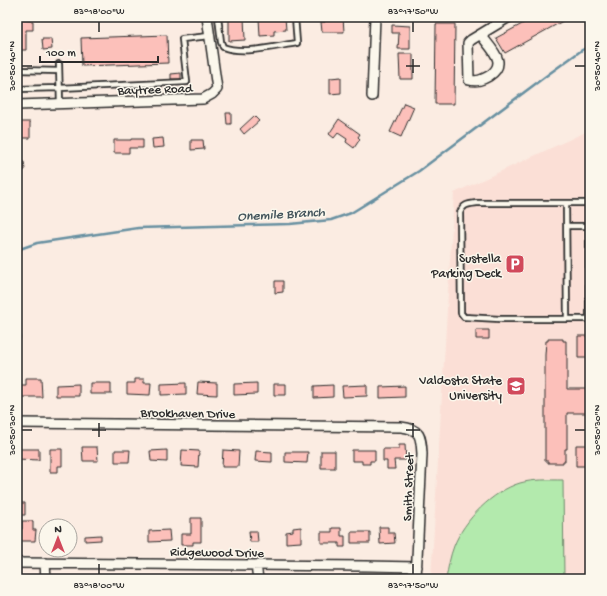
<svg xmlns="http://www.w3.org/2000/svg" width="607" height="596" viewBox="0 0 607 596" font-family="'Gochi Hand',sans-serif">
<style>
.built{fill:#fbdfd6}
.green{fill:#b3eaad;stroke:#6f8a6c}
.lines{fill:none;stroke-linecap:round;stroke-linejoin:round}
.stream{stroke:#6790a1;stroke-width:2.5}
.building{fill:#fcc0ba;stroke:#2b2b2b}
.service-casing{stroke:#2b2b2b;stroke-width:8}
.minor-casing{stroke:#2b2b2b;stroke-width:12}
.service{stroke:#fbf7ec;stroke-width:4.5}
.minor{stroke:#fbf7ec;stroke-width:9}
.ticks{fill:none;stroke:#2b2b2b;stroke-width:1.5}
.labels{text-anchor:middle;stroke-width:3;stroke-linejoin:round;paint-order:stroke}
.street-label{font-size:13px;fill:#2b2b2b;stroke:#fbf7ec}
.poi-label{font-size:13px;fill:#2b2b2b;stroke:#fbf7ec;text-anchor:end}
.water-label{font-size:14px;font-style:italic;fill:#44555c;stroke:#fbf7ec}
.neatline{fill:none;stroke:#2b2b2b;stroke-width:1.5}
.ticks-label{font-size:10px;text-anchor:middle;fill:#2b2b2b}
</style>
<rect width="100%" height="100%" fill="#fbece2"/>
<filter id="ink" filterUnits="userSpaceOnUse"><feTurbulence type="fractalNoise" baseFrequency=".025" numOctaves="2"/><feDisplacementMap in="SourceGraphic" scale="8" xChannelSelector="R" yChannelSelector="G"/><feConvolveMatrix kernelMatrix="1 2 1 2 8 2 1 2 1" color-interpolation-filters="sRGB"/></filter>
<g filter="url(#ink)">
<path class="built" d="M590 130V579H431L454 193Z"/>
<path class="green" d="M563 480 564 579H446C448 568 450 556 454 546 464 520 493 491 520 483 534 479 549 480 563 480Z
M588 480H590V579H587Z"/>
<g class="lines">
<path class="stream" d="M17 250 37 243 138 228 290 224 331 220 351 213 419 171 550 73 582 50 590 46"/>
</g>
<path class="building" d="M229 17H244L245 40 229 41Z
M285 17 286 30 274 31V35L260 36 259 18Z
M324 17H343L344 32H322L321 22H325Z
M535 17H570L505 53 496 38Z
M17 20 33 21V30H26V50H17Z
M436 24H455L454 104H435Z
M392 25 410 26V49H398L399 33H392Z
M167 35 168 63 82 66 81 38Z
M42 39H51L52 49 43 50Z
M399 54H413V79H400Z
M181 73V79H171V74Z
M341 77V93L330 94V78Z
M404 103 414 107 401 137 390 132Z
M226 113H231V124H227Z
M254 116 259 121 244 134 240 129Z
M339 119 360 134 358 137 360 139 354 148 346 142 347 139 338 133 334 138 329 134Z
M17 122H30V138H17Z
M163 138 164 147 153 148 152 139Z
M131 139H143V148H129V153H114V140H131Z
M191 140H203L204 149 191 150Z
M17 162H24L25 170 17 171Z
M275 281H283V292L275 293Z
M476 330H489V339H476Z
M17 333H20V339H17V348Z
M578 336H590V358H578Z
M548 339H563V341H566V355H567V389H590V413H567V449H565V461H563V463H548V461H545V355L546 341H548Z
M26 378H41L42 397H17V385H26Z
M135 379H144V383H151L150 395 127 394V383H135Z
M198 382 217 383V395L197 394Z
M90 383H111V394H90Z
M186 383V394L161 395V384Z
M257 383V394L234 395V384Z
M79 384V396H56V385Z
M274 384H286V395H274Z
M333 385V397L314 398V386Z
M367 385V396L343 397 342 386Z
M405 386V397L380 398V387Z
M399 445H405L406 460H394L395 469H387V461H383V449H399Z
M576 445H590V466H576Z
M82 447H97L98 461H83Z
M17 449H39V460L17 459Z
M50 449H62V466H58V472H50Z
M115 450H130L129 462H115Z
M167 450V462L151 461 150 451Z
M182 450 199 451 198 467 181 466Z
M223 450 239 451 238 467H222Z
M352 450H375V461H370V464H362V461H352Z
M256 451 272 452V462L255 461Z
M321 451H335V468H321Z
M285 452H308L307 463 285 462Z
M17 503H25V515H17Z
M191 518H201V542H193V545H181V534H191Z
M22 521H33V530H36L35 541H17V529H22Z
M301 527V542L286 543V532L293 531V528Z
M379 527H388V533H394L395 543 380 544Z
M332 528H341V536H345V547H339V543H321V532H332Z
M169 530 170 541 149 542V531Z
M249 531H257L258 542H250Z
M351 532H370V543H351Z
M101 535V540L85 541V536Z"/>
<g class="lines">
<defs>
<path id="service" d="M218 17 221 42 223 47C243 55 276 46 297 43L295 17
M59 64 60 104
M17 70 59 71
M17 89 60 88 187 82 182 39 209 36
M566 203 567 319
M590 203H477C469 204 463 204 460 213L461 313 464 317 500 319H590
M567 226H590
M589 226V319"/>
<path id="minor" d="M481 35C491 49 509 63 489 76 482 80 477 82 469 80L468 43 471 40 509 17
M372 96 375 17
M17 105 203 99 212 94 217 89 207 17
M17 423 401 427C421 429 421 437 422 454L416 579
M17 563 366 566 417 567
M45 563 46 579
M256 565 258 579"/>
</defs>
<use href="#service" class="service-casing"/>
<use href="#minor" class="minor-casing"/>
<use href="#service" class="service"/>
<use href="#minor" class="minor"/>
</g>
</g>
<path class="ticks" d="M99 22V32M413 22V32M413 59V73M22 66H32M406 66H420M575 66H585M99 423V437M413 423V437M22 430H32M92 430H106M406 430H420M575 430H585M99 564V574M413 564V574"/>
<defs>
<symbol id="parking-square" viewBox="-11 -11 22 22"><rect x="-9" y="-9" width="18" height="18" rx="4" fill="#d1495b" stroke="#fbf7ec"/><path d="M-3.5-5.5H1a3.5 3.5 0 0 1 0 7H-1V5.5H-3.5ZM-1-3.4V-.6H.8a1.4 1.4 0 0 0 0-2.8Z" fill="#fff"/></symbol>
<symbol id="university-square" viewBox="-11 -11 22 22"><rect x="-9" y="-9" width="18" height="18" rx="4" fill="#d1495b" stroke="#fbf7ec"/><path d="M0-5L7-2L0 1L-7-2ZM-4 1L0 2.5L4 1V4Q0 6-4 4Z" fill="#fff"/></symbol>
</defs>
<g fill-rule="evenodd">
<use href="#parking-square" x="504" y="253" width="22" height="22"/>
<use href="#university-square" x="505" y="375" width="22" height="22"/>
</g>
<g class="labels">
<g class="street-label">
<text transform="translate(155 88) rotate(-2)" y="5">Baytree Road</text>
<text transform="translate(188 412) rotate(1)" y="5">Brookhaven Drive</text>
<text transform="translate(407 487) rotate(-88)" y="5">Smith Street</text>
<text transform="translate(217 551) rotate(1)" y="5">Ridgewood Drive</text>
</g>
<g class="poi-label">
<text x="501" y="262">Sustella<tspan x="501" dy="15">Parking Deck</tspan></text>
<text x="502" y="384">Valdosta State<tspan x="502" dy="15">University</tspan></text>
</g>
<g class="water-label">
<text transform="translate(281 213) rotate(-3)" y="5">Onemile Branch</text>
</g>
</g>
<rect width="607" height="596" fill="none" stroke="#fbf7ec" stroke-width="44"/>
<g transform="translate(58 538)"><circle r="19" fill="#fbf7ec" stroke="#a8a59f"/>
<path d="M0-3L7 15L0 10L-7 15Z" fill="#d1495b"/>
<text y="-6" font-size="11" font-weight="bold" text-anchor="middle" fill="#2b2b2b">N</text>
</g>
<path d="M40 56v6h118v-6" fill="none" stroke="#2b2b2b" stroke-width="2"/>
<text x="46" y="56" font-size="12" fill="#2b2b2b" stroke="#fbf7ec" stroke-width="3" paint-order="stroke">100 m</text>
<rect x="22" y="22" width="563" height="552" class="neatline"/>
<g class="ticks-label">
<text x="99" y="14">83°18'00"W</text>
<text x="413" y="14">83°17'50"W</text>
<text transform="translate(11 66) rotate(-90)" y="4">30°50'40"N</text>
<text transform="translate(596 66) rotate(-90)" y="4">30°50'40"N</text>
<text transform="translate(11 430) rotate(-90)" y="4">30°50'30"N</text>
<text transform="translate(596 430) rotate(-90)" y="4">30°50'30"N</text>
<text x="99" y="588">83°18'00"W</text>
<text x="413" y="588">83°17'50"W</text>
</g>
</svg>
